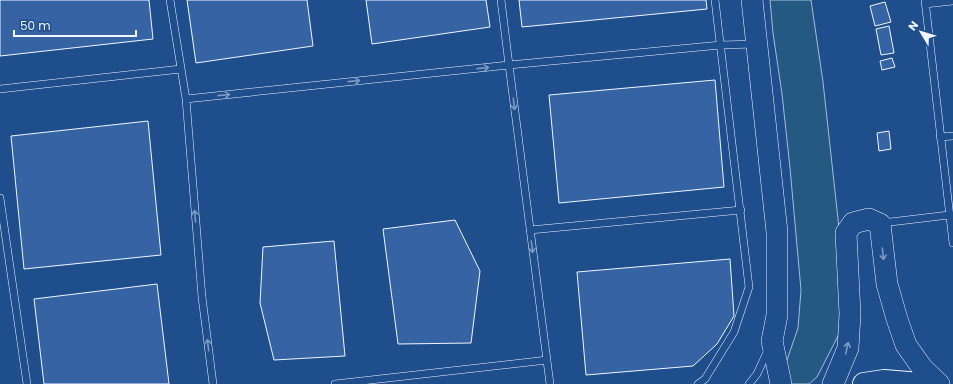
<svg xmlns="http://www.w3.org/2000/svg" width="953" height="384" viewBox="0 0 953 384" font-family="Poppins,sans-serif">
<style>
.green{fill:#245a82;stroke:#a8bbd7}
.building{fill:#3563a3;stroke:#f2f6ff}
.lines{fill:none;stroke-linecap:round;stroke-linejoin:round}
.lane-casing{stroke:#f2f6ff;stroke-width:8}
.secondary-casing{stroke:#f2f6ff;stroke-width:22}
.primary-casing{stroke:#f2f6ff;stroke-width:24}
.lane{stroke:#1f4e8c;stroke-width:7}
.secondary{stroke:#1f4e8c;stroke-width:21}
.primary{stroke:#1f4e8c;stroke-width:22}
.oneway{stroke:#7e9ac0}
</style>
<rect width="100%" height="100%" fill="#1f4e8c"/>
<path class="green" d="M770 0H811L823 82 841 246 845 299 839 334 817 377 809 384H789L786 363 798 328 801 290 790 168 782 94 773 33Z"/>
<path class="building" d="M0 0H149L153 39 0 56Z
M187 0H307L313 46 196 63Z
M366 0H486L490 27 372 44Z
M519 0H706L707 9 522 27Z
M885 2 891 22 875 26 870 6Z
M889 26 894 53 881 55 876 29Z
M892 58 895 67 882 70 880 61Z
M715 80 724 187 559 203 549 95Z
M148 121 161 255 24 269 11 136Z
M889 131 891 149 879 151 877 133Z
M455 220 480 271 471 343 398 344 383 229Z
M334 241 345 356 274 360 260 303 263 247Z
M730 259 734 316 717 344 693 366 586 375 577 272Z
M157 284 169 384H44L34 299Z"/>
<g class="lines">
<defs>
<path id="lane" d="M170 0 186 99 202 297 213 384
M501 0 509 65 550 384
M925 0 953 243
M925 4 953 1
M0 89 181 69
M186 99 509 65 721 45 755 44
M940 137 953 136
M0 198 27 384
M882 223 949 215
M530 230 741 210
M335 384 547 360
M698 384 705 379 734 332 749 287 715 0
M749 384 757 374 768 350"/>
<path id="secondary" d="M752 0 777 232V315L772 341 781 384
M833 384 848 348 850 314 846 233 853 223 869 219 880 224 887 284 897 319 906 345 923 369 939 384"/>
<path id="primary" d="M864 384 884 381 920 384"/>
</defs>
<use href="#lane" class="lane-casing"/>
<use href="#secondary" class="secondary-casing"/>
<use href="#primary" class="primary-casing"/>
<use href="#lane" class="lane"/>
<use href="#secondary" class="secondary"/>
<use href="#primary" class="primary"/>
</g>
<defs><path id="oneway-shaft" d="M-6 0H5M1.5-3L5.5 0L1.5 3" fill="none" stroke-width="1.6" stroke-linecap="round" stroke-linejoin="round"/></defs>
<g class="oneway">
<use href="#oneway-shaft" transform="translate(483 68) rotate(-6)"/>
<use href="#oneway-shaft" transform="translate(354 81) rotate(-6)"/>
<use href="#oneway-shaft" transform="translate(224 95) rotate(-6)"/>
<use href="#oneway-shaft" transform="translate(514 104) rotate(83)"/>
<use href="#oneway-shaft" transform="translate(195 216) rotate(-95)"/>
<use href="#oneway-shaft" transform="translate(532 247) rotate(83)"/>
<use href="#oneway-shaft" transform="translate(883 254) rotate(83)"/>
<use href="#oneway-shaft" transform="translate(208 345) rotate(-97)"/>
<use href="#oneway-shaft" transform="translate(847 348) rotate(-78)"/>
</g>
<g transform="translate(921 32) rotate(308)" stroke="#1f4e8c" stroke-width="3" paint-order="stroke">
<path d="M0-3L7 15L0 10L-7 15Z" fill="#f2f6ff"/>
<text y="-6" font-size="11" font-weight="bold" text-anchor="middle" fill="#f2f6ff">N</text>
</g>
<path d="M14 30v6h122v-6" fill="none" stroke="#f2f6ff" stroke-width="2"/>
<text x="20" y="30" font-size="12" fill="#f2f6ff" stroke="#1f4e8c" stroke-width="3" paint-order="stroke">50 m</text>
</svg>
